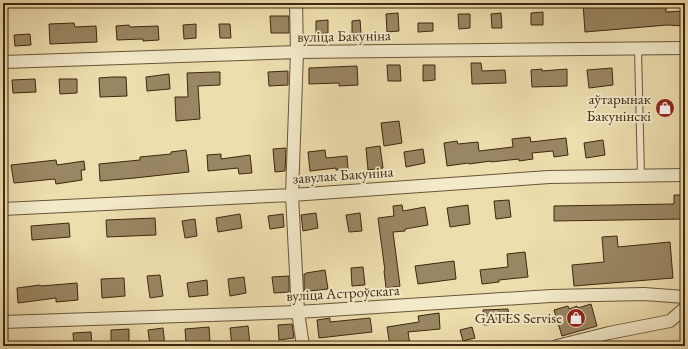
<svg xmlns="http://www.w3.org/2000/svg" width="688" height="349" viewBox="0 0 688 349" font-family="'EB Garamond',serif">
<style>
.building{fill:#998662;stroke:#3f270f}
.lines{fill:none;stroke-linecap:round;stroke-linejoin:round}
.service-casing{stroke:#6a5537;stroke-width:8}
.minor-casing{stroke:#6a5537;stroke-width:14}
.service{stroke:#f3eaca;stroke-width:6}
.minor{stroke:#f3eaca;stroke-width:12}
.labels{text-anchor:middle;stroke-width:4;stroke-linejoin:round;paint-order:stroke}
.street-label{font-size:15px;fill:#3f270f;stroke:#f3eaca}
.poi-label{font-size:15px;fill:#3f270f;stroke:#f3eaca;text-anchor:end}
</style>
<rect width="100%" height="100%" fill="#eddeae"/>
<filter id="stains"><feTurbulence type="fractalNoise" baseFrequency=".005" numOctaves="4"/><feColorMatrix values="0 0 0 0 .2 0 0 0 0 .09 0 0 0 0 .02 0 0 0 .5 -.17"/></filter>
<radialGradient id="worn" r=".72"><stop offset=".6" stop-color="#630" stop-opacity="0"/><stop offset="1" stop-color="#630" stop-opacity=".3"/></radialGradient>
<path class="building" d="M583 3H648L666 5V12L685 11V26L667 25 585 32Z
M543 12V25H531V13Z
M398 13 399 31 387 32 386 14Z
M501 13 502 28H492L491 14Z
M458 14H470V28L459 29Z
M270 16H289V33H271Z
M328 20V33L316 34V21Z
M360 20 361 33H352V21Z
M74 23 75 27 96 26 97 42 50 44 49 24Z
M418 23H433V31L418 32Z
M196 24V38L184 39 183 25Z
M219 24H230L231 38H220Z
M129 25 130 27 158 26 159 40 143 41V39L117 40 116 26Z
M30 34 31 45 15 46 14 35Z
M471 63H481L482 71 505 70 506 83 472 84Z
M387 65H400L401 81H388Z
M423 65H435V80L423 81Z
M357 66 358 85 339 86V83L309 84V68Z
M612 68 613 85 589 88 587 70Z
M542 69V71L567 69V86L532 87 531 70Z
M288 71V85L269 86 268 72Z
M215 72H220V85L198 86 200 119 176 121 175 97H188L187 73Z
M169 74 170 89 147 91 146 77Z
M112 77H126L127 96 100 97 99 78Z
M35 79 36 92 13 93 12 80Z
M59 79H77V93L60 94Z
M399 121 402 143 384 146 381 123Z
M530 137 531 142 566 138 568 155 554 157 553 151 532 153 533 159 519 161V159L491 162V161L469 164 468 163 447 166 444 143 457 141 458 144 478 142 479 151 513 147 512 139Z
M603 140 605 155 586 158 584 143Z
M380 146 383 168 368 170 366 148Z
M286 148 285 171 275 172 273 149Z
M423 149 425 163 406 167 404 152Z
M186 150 189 172 135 178 100 181 99 164 140 160V157L171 154V152Z
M325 150 326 158 347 156 348 169 336 170V168L310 171 308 152Z
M221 154V159L250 155 252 173 239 174 238 168 208 171 207 155Z
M56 160 57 165 84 161 85 170H81L82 180 56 184 55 179 14 183 11 165Z
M674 195H685V219L554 221V206L674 204Z
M509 200 511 217 496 219 494 201Z
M402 205 403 211 425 207 428 225 405 229V231L393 232 400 286 386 288 384 271H385L378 218 394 216 393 206Z
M468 205 470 224 450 227 447 208Z
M316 213 318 228 303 231 301 215Z
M360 213 362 231 349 232 346 215Z
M240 214 242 228 218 232 216 218Z
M283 214 284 227 270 229 268 216Z
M155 218 156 235 107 237 106 220Z
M195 219 197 236 185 238 182 221Z
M69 223 70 237 32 240 31 226Z
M617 236 618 247 670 242 673 278 574 286 572 265 604 262 602 237Z
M525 252 528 277 499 280V282L482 284 480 270 508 267 507 254Z
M454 261 456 279 418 284 415 266Z
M363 267 365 285 352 286 351 268Z
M325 270 328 289 309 291V290H304V274H306V273Z
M160 275 163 296 150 298 147 276Z
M289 276V292L274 293 272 277Z
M244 277 246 293 230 296 228 279Z
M124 278 125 296 102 298 101 279Z
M207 280 208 295 189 297 187 283Z
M77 283 78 300 56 302V298L18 303 17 288 40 285 41 286Z
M591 304 597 326 562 336 554 310 568 306 569 309 577 306 578 308Z
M508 309 510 323 484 325 483 310Z
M439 313 440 329 408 332 410 345 402 346H390L387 327 419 322 418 316Z
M330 318V322L370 318 372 332 319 338 317 320Z
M292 324 294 338 279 340 278 325Z
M248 326 250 344 232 346 230 328Z
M209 327 210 341 186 343 185 329Z
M472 327 475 338 463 341 460 330Z
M163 328 165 346H150L148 330Z
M129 329V346H111V330Z
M91 332 92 346H74L73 333Z"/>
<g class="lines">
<defs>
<path id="service" d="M638 50 641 176"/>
<path id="minor" d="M296 3 297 52 292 195 298 312 303 346
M3 62 297 52 685 48
M3 209 292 195 549 177 685 175
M3 322 298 312 551 296 644 294 685 297
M557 346 609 333 670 321 685 308"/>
</defs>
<use href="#service" class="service-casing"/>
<use href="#minor" class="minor-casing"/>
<use href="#service" class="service"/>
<use href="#minor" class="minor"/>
</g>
<defs>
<symbol id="shop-disc" viewBox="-11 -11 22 22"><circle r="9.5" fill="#8f2418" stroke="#f3eaca"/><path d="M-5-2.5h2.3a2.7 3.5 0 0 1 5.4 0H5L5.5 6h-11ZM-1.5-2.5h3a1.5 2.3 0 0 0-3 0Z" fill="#fff"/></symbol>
</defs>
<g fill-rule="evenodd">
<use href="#shop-disc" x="654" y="97" width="22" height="22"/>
<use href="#shop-disc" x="565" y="307" width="22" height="22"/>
</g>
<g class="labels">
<g class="street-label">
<text transform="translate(344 36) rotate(-1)" y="5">вуліца Бакуніна</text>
<text transform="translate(343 175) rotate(-4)" y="5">завулак Бакуніна</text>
<text transform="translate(343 293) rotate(-3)" y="5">вуліца Астроўскага</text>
</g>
<g class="poi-label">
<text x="651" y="104">аўтарынак<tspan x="651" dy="17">Бакунінскі</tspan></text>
<text x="562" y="323">GATES Servise</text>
</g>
</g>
<rect width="688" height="349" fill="none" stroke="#eddeae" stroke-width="16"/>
<rect x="4" y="4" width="680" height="341" fill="none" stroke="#3f270f" stroke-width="2"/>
<rect x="8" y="8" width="672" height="333" fill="none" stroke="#3f270f"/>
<rect width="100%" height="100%" filter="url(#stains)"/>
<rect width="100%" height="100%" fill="url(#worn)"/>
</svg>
